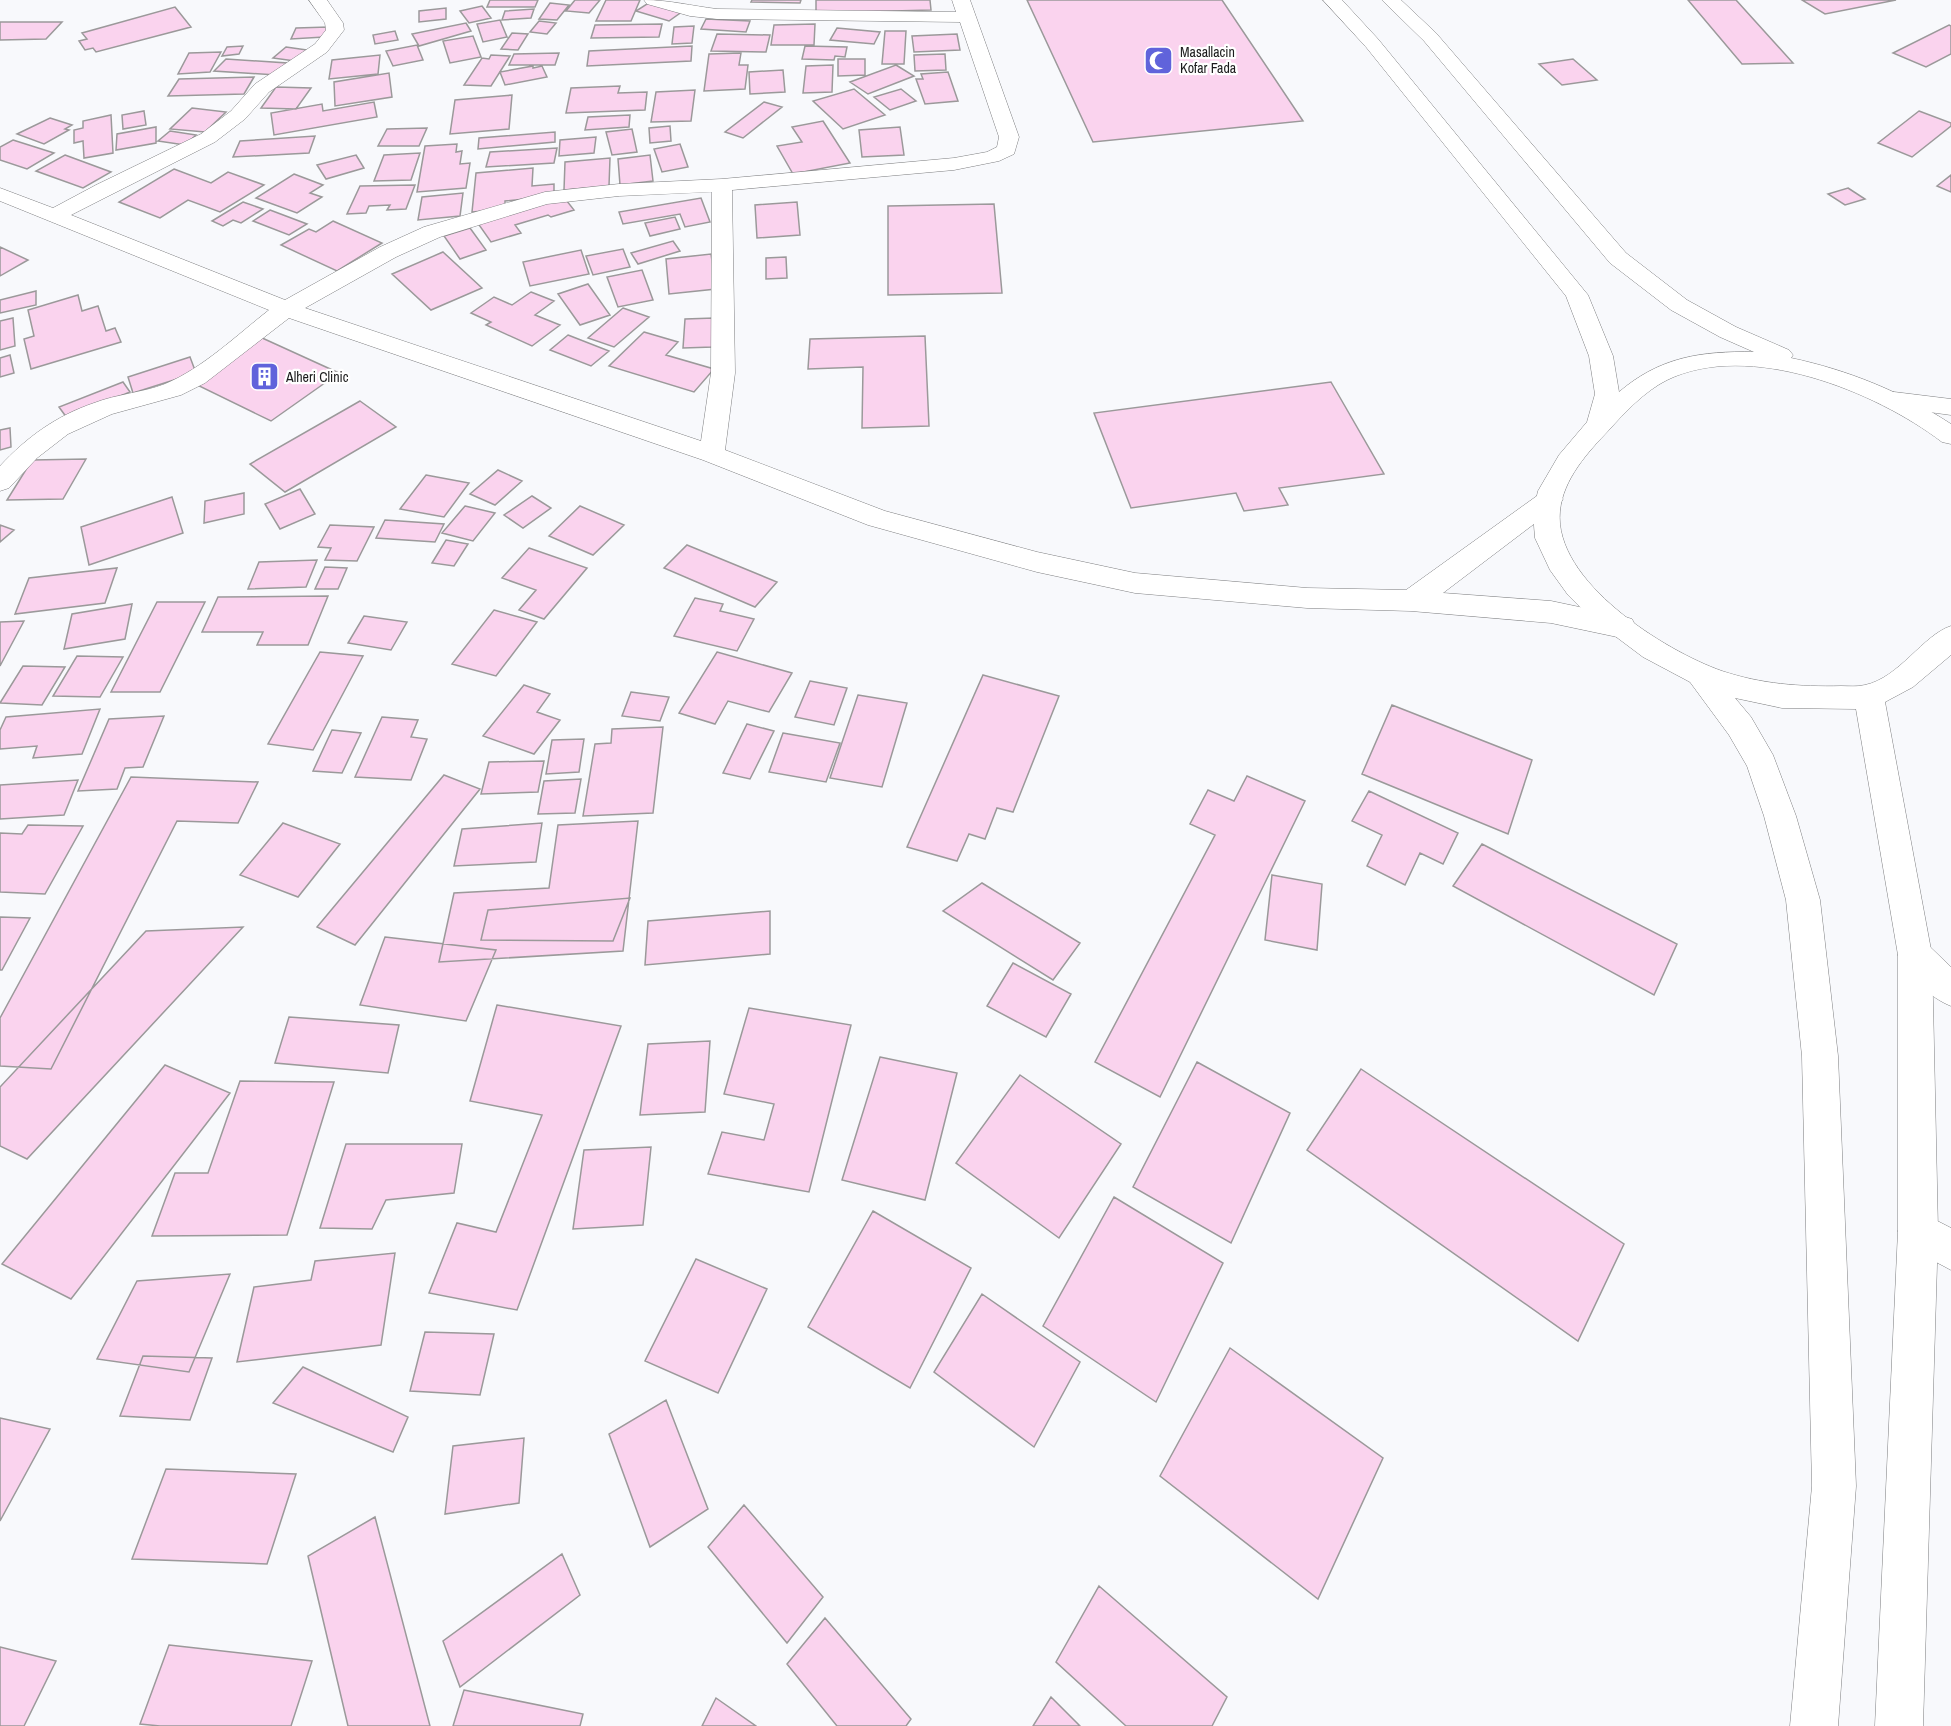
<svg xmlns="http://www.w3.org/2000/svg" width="1951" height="1726" viewBox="0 0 1951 1726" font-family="'Archivo Narrow',sans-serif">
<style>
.building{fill:#fad3ee;stroke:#9b999a;stroke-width:1.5}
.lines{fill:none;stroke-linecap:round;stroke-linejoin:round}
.minor-casing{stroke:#7e7f81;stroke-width:1}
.tertiary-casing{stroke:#7e7f81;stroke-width:1}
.secondary-casing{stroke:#7e7f81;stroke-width:1}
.minor{fill:#fff;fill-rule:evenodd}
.tertiary{fill:#fff;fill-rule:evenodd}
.secondary{fill:#fff;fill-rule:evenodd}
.labels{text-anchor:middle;stroke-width:4.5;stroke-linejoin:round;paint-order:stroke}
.far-poi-label{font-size:14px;fill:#1b1b1c;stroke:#fff;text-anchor:start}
</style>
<rect width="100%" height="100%" fill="#f8f9fc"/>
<path class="building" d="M490 0H538L535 7H487Z
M575 0H600L589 13 566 11Z
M606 0H640L631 21H596Z
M752 0H801L800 3 751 2Z
M816 0H930L931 10 816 13Z
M1027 0H1222L1303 121 1093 142Z
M1688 0H1736L1793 63 1742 64Z
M1802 0H1896L1825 14Z
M650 2 683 11 669 21 636 11Z
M550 3 569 5 557 20 539 19Z
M482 6 491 18 469 23 460 11Z
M175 7 191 27 96 52 93 48 85 50 79 41 87 39 82 33Z
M446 8V19L419 22V11Z
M534 9 531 18 502 20 505 11Z
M706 19 750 21 746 32 701 29Z
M500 20 507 37 483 42 477 24Z
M539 21 556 23 547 34 530 32Z
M0 22H62L46 39 0 40Z
M466 23 471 31 419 46 412 34Z
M662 24 659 37 591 38 595 25Z
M815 24 814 45H771L774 25Z
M1949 25 1951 26V54L1926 67 1893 53Z
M694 26 692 43 672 44 674 27Z
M328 27 324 37 291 39 296 28Z
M837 28 880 32 874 44 830 40Z
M395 31 398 40 375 44 373 35Z
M885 31H906L904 64H882Z
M512 33 528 34 518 50 501 49Z
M717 34 770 35 766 52 711 51Z
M957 34 960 50 914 52 912 36Z
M473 36 481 57 450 63 443 41Z
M417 45 423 60 393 66 386 51Z
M243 46 239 54 222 56 227 47Z
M692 46 691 61 587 66 589 51Z
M805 46 847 47 845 57 835 56 834 60 802 59Z
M286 47 307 50 295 61 273 58Z
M221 52 210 72 178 74 189 53Z
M559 53 555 65H509L514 54Z
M741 53 739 65H748L745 89 704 91 709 54Z
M945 54 946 70 915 71 914 55Z
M380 55 378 74 329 79 332 60Z
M491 55 510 56 491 86 464 85 482 58 489 59Z
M226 59 287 63 276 75 214 71Z
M838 59H865V75L838 76Z
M1573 59 1597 80 1562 85 1539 64Z
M833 65 832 92 803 93 806 66Z
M896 65 914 76 868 94 850 82Z
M533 66V68L542 66 547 77 505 85 500 72Z
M783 70 785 92 750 94 749 72Z
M948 72 958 101 925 104 916 79H923L921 74Z
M389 73 392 97 335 106 334 82Z
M254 77 244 94 168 96 179 79Z
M620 86 618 93 647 92 645 110 566 113 571 88Z
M276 87 311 88 296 109 261 108Z
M854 89 885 115 843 129 813 101Z
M901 89 916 101 890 110 874 97Z
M695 90 691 121 651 122 656 92Z
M512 95 509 129 450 134 455 100Z
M374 102 377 117 274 135 271 113 322 104 323 111Z
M764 102 782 107 743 138 725 132Z
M192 108 226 112 205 132 170 129Z
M144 111 146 125 123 129 122 115Z
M1919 111 1951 123V126L1912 157 1878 143Z
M111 115 113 153 84 158 83 141 74 143V130L83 128V121Z
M630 115 629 127 585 130 588 117Z
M50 118 72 125 65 129 69 130 44 144 17 134Z
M823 121 850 163 793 174 777 146 802 142 792 127Z
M670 126 671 141 650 143 649 128Z
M156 127V143L116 150 117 134Z
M900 127 904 155 862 157 859 130Z
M427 128 419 146H378L387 129Z
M632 129 637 152 612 155 606 132Z
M170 131 196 135 185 145 158 141Z
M555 132V142L478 149 479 138Z
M315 136 309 153 233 157 240 141Z
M596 137 594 153 559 156 560 140Z
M13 140 54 153 27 169 0 160V147Z
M457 144 456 152 462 151 460 164 470 163 466 188 417 192 425 146Z
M680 144 688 167 662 172 654 149Z
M557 148 554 163 486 167 490 152Z
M420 153 411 180 374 181 384 155Z
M65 155 111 172 83 188 36 171Z
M356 155 364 168 326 179 317 165Z
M650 155 653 181 620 185 618 159Z
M610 158 609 186 564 190 565 162Z
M533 168 532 186 554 184V196L505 201V209L472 212 476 173Z
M174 169 211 183 228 172 264 185 220 212 188 200 160 218 119 202Z
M294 174 323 185 310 193 322 197 297 213 256 198Z
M1951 175V192L1937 186Z
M415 185 406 209 387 210 390 205 369 206 366 213 347 214 360 186Z
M1848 188 1865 199 1845 205 1828 194Z
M463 193 460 216 418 220 422 197Z
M563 196 574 210 551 217 548 215 515 225 521 233 491 242 477 222Z
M701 198 710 222 685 227 680 214 623 224 619 212Z
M243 202 263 209 241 223 233 220 223 226 212 221Z
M797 202 800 235 757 238 755 205Z
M994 204 1002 293 888 295V206Z
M270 210 307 224 289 235 253 221Z
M675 217 680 229 650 236 645 223Z
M333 221 382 243 337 271 281 245 309 229 316 232Z
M470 228 486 250 460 259 444 236Z
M673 241 680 251 638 264 631 253Z
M0 247 28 260 0 276Z
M623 249 630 267 593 275 586 256Z
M581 250 589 274 530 286 523 262Z
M443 252 482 288 431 310 392 274Z
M711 254 716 289 669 294 666 259Z
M786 257 787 278 766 279V258Z
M642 270 653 300 618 307 607 277Z
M588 284 610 315 580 325 558 294Z
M36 291V305L0 313V300Z
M531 292 554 301 535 315 560 325 532 346 486 325 491 322 471 313 494 297 512 305Z
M78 295 82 311 98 306 106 331 115 328 121 342 31 369 24 339 34 336 28 310Z
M623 308 649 317 614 347 588 338Z
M13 318 15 346 0 350V321Z
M714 318 713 347 683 348 685 319Z
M644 332 678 342 666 355 714 369 694 392 609 366Z
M568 335 609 351 591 366 550 350Z
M925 336 929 426 862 428 863 367 808 369 810 339Z
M260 337 339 373 271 421 191 382Z
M10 355 14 373 0 377V358Z
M190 357 196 373 133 393 128 377Z
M123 382 130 392 67 418 59 407Z
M1331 382 1384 474 1279 488 1288 505 1244 511 1236 493 1131 508 1094 413Z
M360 401 396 427 285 492 250 464Z
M10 428 11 447 0 450V430Z
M86 459 63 499 7 500 32 460Z
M498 470 522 481 495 505 470 494Z
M426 475 469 483 444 517 400 509Z
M300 489 315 514 280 529 265 504Z
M244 493V514L204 523 205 501Z
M532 496 551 508 523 528 504 515Z
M172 497 183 533 89 565 81 527Z
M465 506 495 513 473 541 442 533Z
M580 506 624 525 593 555 549 536Z
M385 520 444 524 435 542 376 538Z
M0 525 14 530 0 542Z
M330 525 374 527 357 561 325 560 331 548 318 547Z
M446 540 468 544 454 566 432 563Z
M687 545 777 582 755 607 664 568Z
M529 548 587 568 544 619 519 610 536 590 502 578Z
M317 560 306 587 248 589 259 562Z
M325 567 347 568 338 589H315Z
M117 568 105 603 15 614 29 578Z
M328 596 308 645H257L263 632H202L218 597Z
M695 598 723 604 720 611 754 619 737 651 674 636Z
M157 602H205L160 692H111Z
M132 604 125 639 64 649 72 614Z
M494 610 537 622 496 676 452 664Z
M364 616 407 622 391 650 348 643Z
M24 621 0 666V622Z
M320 652 363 656 313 750 268 744Z
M717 652 792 673 769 712 728 701 715 724 679 713Z
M77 656 123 657 100 697 53 696Z
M23 666 65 667 42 705 0 703Z
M983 675 1059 696 1013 812 997 808 985 839 969 834 957 861 907 847Z
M810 681 847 688 834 725 795 717Z
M524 685 550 694 537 712 560 720 534 754 483 736Z
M631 692 669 697 660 721 622 716Z
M858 695 907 703 882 787 830 778Z
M1392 705 1532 760 1508 834 1362 774Z
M100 709 82 754 33 758 37 746 0 749V730L6 717Z
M164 716 143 767 125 768 117 789 78 791 109 719Z
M382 717 418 720 411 737 427 739 411 780 355 777Z
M747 724 774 731 750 779 723 773Z
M663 727 653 813 583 816 595 744 611 743 612 729Z
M332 730 361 733 342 773 313 771Z
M783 733 840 743 826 782 769 772Z
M584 739 579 772 546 774 552 740Z
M544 761 538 792 481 794 489 762Z
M444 775 480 789 355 945 317 927Z
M1247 776 1305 801 1160 1097 1095 1062 1215 835 1190 824 1208 790 1234 801Z
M131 777 258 782 238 823 177 821 51 1069 0 1066V1018Z
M581 779 575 813 538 814 544 781Z
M78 780 64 815 0 819V785Z
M1369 791 1458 833 1443 864 1420 853 1405 885 1367 866 1382 835 1352 821Z
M638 821 623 951 439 962 454 893 549 888 558 825Z
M283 823 340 844 298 897 240 875Z
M542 823 536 862 454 866 462 829Z
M28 825 83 826 45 894 0 892V833L22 834Z
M1482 844 1677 944 1654 995 1453 886Z
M1272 875 1322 884 1317 950 1265 940Z
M982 883 1080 943 1053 980 943 911Z
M630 898 613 941 481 940 488 910Z
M770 911V954L645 965 648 921Z
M0 917 30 918 2 970H0Z
M243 927 27 1159 0 1146V1087L146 931Z
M385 937 496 950 466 1021 360 1005Z
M1013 963 1071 994 1046 1037 987 1006Z
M497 1005 621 1026 517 1310 429 1293 457 1223 496 1232 542 1115 470 1101Z
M749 1008 851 1025 809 1192 708 1174 722 1132 764 1140 774 1104 724 1094Z
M289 1017 399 1025 388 1073 275 1063Z
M710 1041 705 1112 640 1115 648 1044Z
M880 1057 957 1073 925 1200 842 1180Z
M1197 1062 1290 1113 1231 1243 1133 1187Z
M165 1065 230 1093 71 1299 2 1264Z
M1361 1069 1624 1244 1578 1341 1307 1150Z
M1020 1075 1121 1144 1059 1238 956 1163Z
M240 1081 334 1082 287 1235 152 1236 175 1173H208Z
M346 1144H462L454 1193 386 1200 372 1229 320 1228Z
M651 1147 643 1225 573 1229 584 1150Z
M1114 1197 1223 1263 1156 1402 1043 1326Z
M873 1211 971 1268 910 1388 808 1327Z
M395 1253 381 1345 237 1362 254 1287 311 1280 315 1261Z
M696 1259 767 1289 718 1393 645 1361Z
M230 1274 189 1372 97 1359 137 1281Z
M982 1294 1080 1362 1034 1447 934 1372Z
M425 1332 494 1334 480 1395 410 1391Z
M1230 1348 1383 1458 1318 1599 1160 1476Z
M143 1356 212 1358 190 1420 120 1416Z
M303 1367 408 1417 393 1452 273 1403Z
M666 1400 708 1509 650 1547 609 1434Z
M0 1418 50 1429 0 1521Z
M524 1438 519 1503 445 1514 453 1446Z
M166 1469 296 1474 267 1564 132 1559Z
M744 1505 823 1597 787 1643 708 1547Z
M375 1517 430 1726H348L308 1556Z
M562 1554 580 1595 460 1687 443 1641Z
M1099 1586 1227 1697 1212 1726H1126L1056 1662Z
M825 1618 911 1719 906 1726H837L787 1664Z
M169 1645 312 1661 291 1726H160L140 1724Z
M0 1647 56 1661 24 1726H0Z
M464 1690 583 1714 580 1726H453Z
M1051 1697 1080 1726H1033Z
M716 1698 756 1726H702Z"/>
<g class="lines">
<defs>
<path id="minor" d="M309 0H327L343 23 344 30 327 52 269 92 245 119 215 142 71 215 285 300 380 247 424 227 545 192 619 184 722 179 954 158 987 152 997 147 999 137 960 22 717 19 690 16 647 4 644 0C669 0 692 6 717 9L956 12 952 0H970L1019 137 1014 154 999 161 954 170 732 190 735 373 725 450 885 511 1037 552 1135 573 1307 588 1406 590 1541 493 1550 490 1559 493 1563 499 1559 505 1443 593 1551 601 1622 616 1632 619 1636 627 1632 635 1622 638 1551 623 1411 611 1307 608 1135 593 1037 572 868 525 703 460 289 318 205 383 181 395 112 414 68 434 37 458 9 488 0 491V466C27 437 56 416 94 403 117 394 142 393 165 384 203 368 237 335 269 310L0 201V188L53 208 96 185 201 134 231 111 255 84 315 44 326 30 325 23ZM712 192 711 373 701 441 305 308 396 257 440 237 547 204 619 196Z"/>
<path id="tertiary" d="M1894 392 1951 399V415L1885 406 1882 400 1885 394Z
M1915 939 1927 944 1951 967V1006C1930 998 1907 975 1898 955L1903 944Z
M1918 1211 1951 1228V1270L1904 1245 1898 1231 1904 1217Z"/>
<path id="secondary" d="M1323 0H1342L1378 39 1588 295 1613 356 1619 392C1660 357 1701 351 1754 352L1720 337 1671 310 1610 263 1424 41 1382 0H1401L1436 33 1626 253 1687 300 1736 327 1789 350 1793 355 1791 358C1848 370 1902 392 1951 424V444L1942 442C1875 391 1749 340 1667 380 1645 391 1625 412 1609 430 1588 452 1563 479 1560 511 1553 581 1665 651 1722 671 1761 684 1800 687 1841 686 1849 686 1857 687 1865 685 1899 678 1923 635 1951 626V655L1913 687 1885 702 1932 955 1938 1231 1923 1726H1875L1898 1231V955L1856 709 1782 708 1735 698 1751 717 1773 755 1796 816 1820 900 1838 1056 1856 1486 1838 1726H1790L1812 1486 1802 1056 1786 900 1764 816 1747 766 1729 735 1690 682 1643 657 1591 618 1568 595 1550 570 1535 538 1533 513 1538 491 1559 455 1587 422 1595 394 1589 356 1566 296 1366 47Z"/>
</defs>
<use href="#minor" class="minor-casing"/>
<use href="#tertiary" class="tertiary-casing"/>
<use href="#secondary" class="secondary-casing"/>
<use href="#minor" class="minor"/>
<use href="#tertiary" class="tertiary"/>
<use href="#secondary" class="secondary"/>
</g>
<defs>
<symbol id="mosque-square" viewBox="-11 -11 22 22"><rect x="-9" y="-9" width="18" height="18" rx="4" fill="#6063db" stroke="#fff"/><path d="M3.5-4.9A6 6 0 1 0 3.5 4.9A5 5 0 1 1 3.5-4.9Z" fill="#fff"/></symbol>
<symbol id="building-square" viewBox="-11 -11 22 22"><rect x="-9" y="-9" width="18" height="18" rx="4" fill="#6063db" stroke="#fff"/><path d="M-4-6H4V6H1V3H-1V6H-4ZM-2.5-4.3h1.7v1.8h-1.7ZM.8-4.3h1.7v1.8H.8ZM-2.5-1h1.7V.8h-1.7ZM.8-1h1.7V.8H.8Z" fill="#fff"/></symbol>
</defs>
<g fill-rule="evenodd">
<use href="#mosque-square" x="1142" y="44" width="33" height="33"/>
<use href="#building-square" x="248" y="360" width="33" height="33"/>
</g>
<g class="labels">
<g class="far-poi-label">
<text x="1180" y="57">Masallacin<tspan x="1180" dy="16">Kofar Fada</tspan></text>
<text x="286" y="382">Alheri Clinic</text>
</g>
</g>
</svg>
